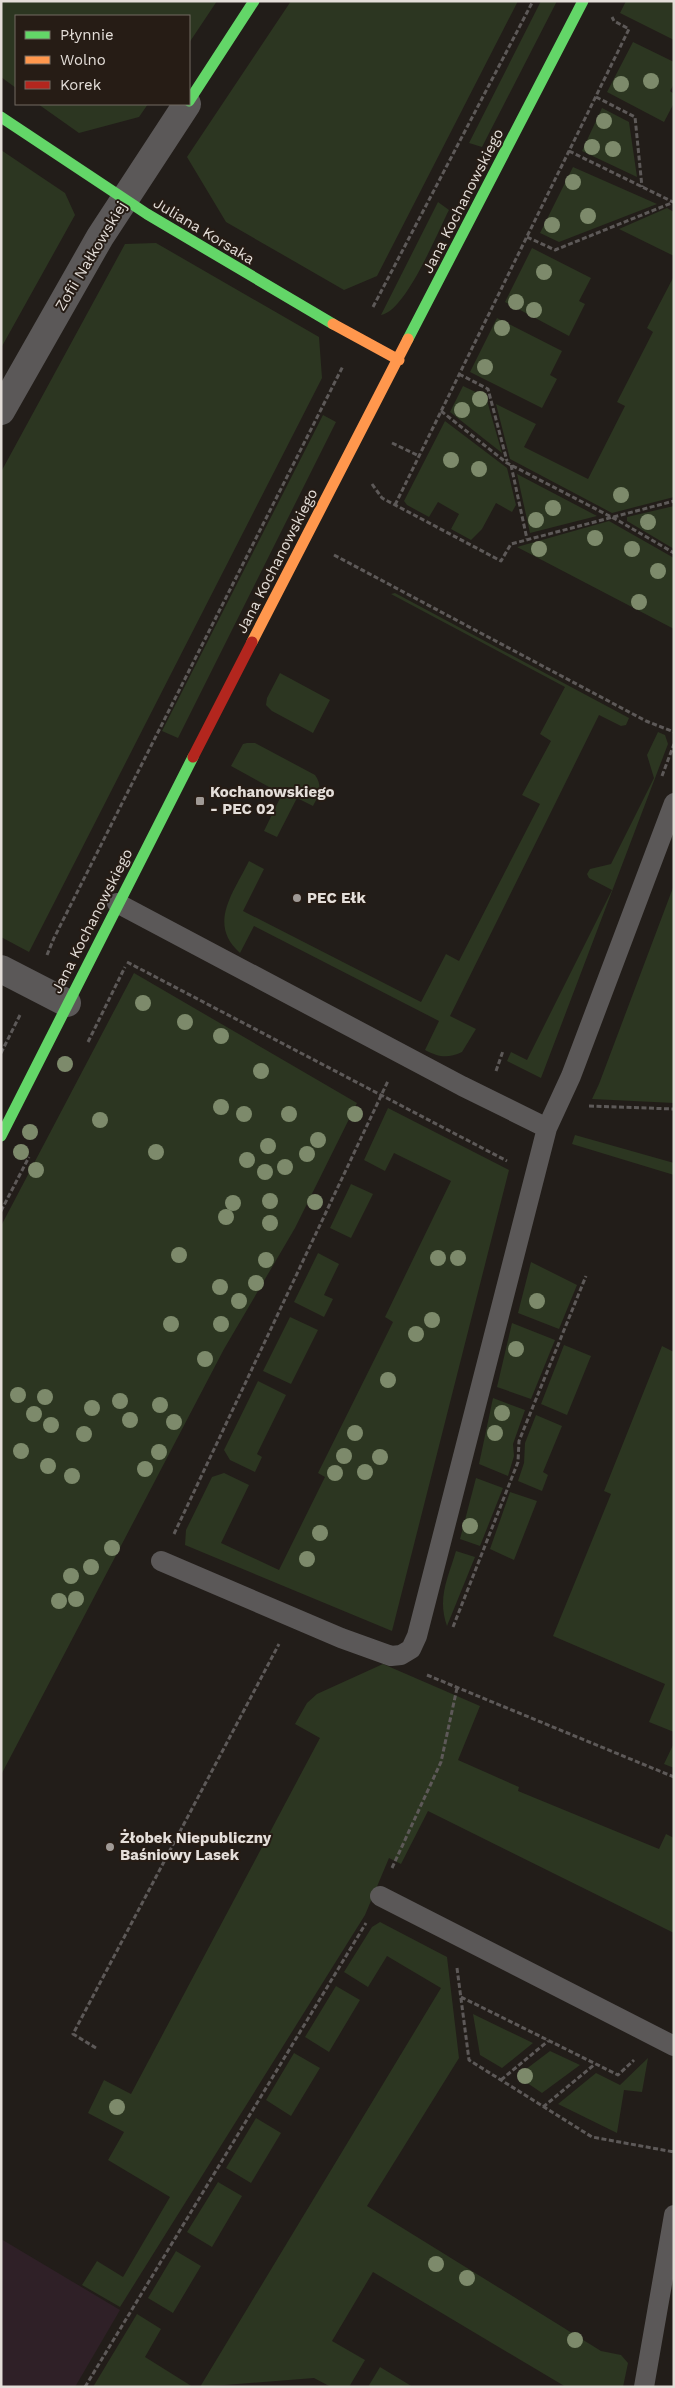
<svg xmlns="http://www.w3.org/2000/svg" width="675" height="2388" viewBox="0 0 675 2388" font-family="'Work Sans',sans-serif">
<style>
.industrial{fill:#2f2027}
.green{fill:#2c3621}
.lines{fill:none;stroke-linecap:round;stroke-linejoin:round}
.path{stroke:#5d5958;stroke-width:3;stroke-dasharray:5 2.5;stroke-linecap:butt}
.lane{stroke:#5b5858;stroke-width:20}
.street{stroke:#5b5858;stroke-width:28}
.fast{stroke:#63d668;stroke-width:11}
.slow{stroke:#ff974d;stroke-width:11}
.jam{stroke:#b3261e;stroke-width:11}
.tree{fill:#7d8a6b}
.poi-dot{fill:#a09a96;stroke:#261c15;stroke-width:2}
.labels{text-anchor:middle;stroke-width:4;stroke-linejoin:round;paint-order:stroke}
.street-label{font-size:15px;fill:#e4ded9;stroke:#261c15}
.poi-label{font-size:15px;font-weight:bold;fill:#e4ded9;stroke:#261c15;text-anchor:start}
</style>
<rect width="100%" height="100%" fill="#221d19"/>
<path class="industrial" d="M1 2239 120 2310 75 2387H1Z"/>
<path class="green" d="M1 1H217L189 43V16H16V88L1 77Z
M291 1H518L377 276 344 290 226 222 187 157Z
M541 1H557L482 147 469 143Z
M626 1H674V40L620 13Z
M633 42 674 62V84L670 91 674 94V103L664 122 607 92Z
M38 104H148L139 117 79 133Z
M602 108 629 122 637 177 582 151Z
M1 150 65 193 75 215 1 348Z
M573 167 657 204 559 242 540 233Z
M438 202 449 210C437 233 406 311 381 315Z
M667 208 674 212V256L619 229Z
M156 243 319 337 322 378 29 952 1 937V472L125 244Z
M532 248 591 278 579 301 585 304 569 336 505 302Z
M674 276V497L612 513 510 459 496 404 536 424 524 447 588 479 625 406 617 402 653 332 647 328Z
M497 318 562 351 550 375 557 379 542 408 470 372Z
M463 386 486 397 502 453 450 412Z
M323 415 336 422 178 738 162 731Z
M445 421 507 468 516 505 512 512 496 503 482 529 471 540 451 529 459 514 438 502 429 517 407 505 404 501Z
M517 474 597 516 530 533Z
M674 506V549L627 521V517Z
M609 521 674 558V629L517 547Z
M395 593 629 718 626 725 621 726 599 715 450 1016 476 1029 462 1052C447 1059 439 1057 425 1050L439 1021 254 926 240 953C207 924 234 892 249 861L264 869 243 911 421 1002 446 954 459 961 540 804 522 795 551 741 540 734 565 687 391 594Z
M280 673 330 700 313 733 272 711 266 705 267 698Z
M658 732 665 735 668 744 541 1078 507 1061 511 1052 527 1060 612 890 589 878 587 874 590 869 611 864 654 778 647 755Z
M247 743H255L315 775C323 786 319 795 313 806L297 798 277 837 264 831 282 794 231 766 243 744Z
M674 885V1103L592 1099 599 1084Z
M134 973 357 1103 295 1228 224 1349 1 1775V1226Z
M388 1108 509 1170 392 1631 185 1545 186 1530 212 1477 224 1473 249 1485 221 1543 279 1570 325 1477 318 1473 393 1322 385 1317 451 1181 394 1153 385 1171 364 1160Z
M575 1135 674 1163V1175L572 1144Z
M351 1184 373 1194 351 1238 330 1228Z
M318 1253 339 1264 324 1295 333 1299 324 1317 294 1302Z
M531 1262 577 1285 559 1329 518 1313Z
M290 1317 318 1330 291 1384 263 1371Z
M512 1323 555 1340 531 1399 497 1387Z
M564 1345 591 1356 567 1415 541 1404Z
M662 1346 674 1352V1732L649 1722 665 1684 553 1636 611 1494 604 1491Z
M258 1381 286 1395 257 1454 262 1457 255 1472 230 1460 224 1450Z
M493 1398 525 1410 513 1444 514 1456 508 1476 479 1464Z
M536 1415 562 1426 543 1472 548 1475 542 1491 518 1481 524 1463 525 1443Z
M476 1478 503 1488 480 1546 460 1539Z
M510 1492 537 1501 514 1560 490 1549Z
M456 1551 475 1557 447 1626C437 1598 448 1578 456 1551Z
M383 1664 480 1706 458 1760 519 1787 518 1791 659 1849 666 1834 674 1838V1933L428 1811 401 1864 389 1858 365 1915 120 2307 82 2285 97 2261 123 2277 170 2197 108 2160 124 2132 88 2113 104 2080 131 2094 320 1738 295 1724 307 1703 317 1694Z
M674 1743V1768L664 1764Z
M380 1922 447 1957 459 2058 367 2206 601 2351 621 2355 628 2363 623 2387H566L373 2272 332 2341 365 2360 349 2387H331L314 2378 200 2387 441 1988 387 1956 368 1987 344 1972 372 1927Z
M336 1986 360 2000 329 2052 305 2037Z
M473 2014 533 2043 502 2068 480 2055Z
M550 2051 580 2065 542 2093 517 2076Z
M294 2053 320 2068 291 2116 266 2100Z
M648 2058 642 2092 624 2090 617 2133 558 2104 596 2073 620 2085Z
M256 2118 281 2133 251 2183 226 2168Z
M218 2182 242 2196 212 2247 187 2232Z
M176 2251 201 2266 173 2313 148 2298Z
M137 2314 161 2329 145 2357 193 2387H93Z
M380 2367 413 2387H368Z"/>
<g class="lines">
<path class="path" d="M596 97 635 117 642 187
M569 151 673 202
M527 237 555 250 674 202
M373 307 533 1
M459 374 488 389 507 461
M441 411 507 463 619 521 674 553
M392 443 419 456
M511 465 527 539
M372 484 382 498 501 561 511 544 674 501
M395 505 629 29 614 21 612 17
M334 555 646 721 674 732
M662 776 674 744
M47 955 54 938 343 366
M127 962 507 1161
M88 1042 125 967
M1 1053 20 1015
M496 1071 503 1051
M589 1106 674 1109
M1 1211 29 1157
M174 1534 388 1081
M453 1627 518 1462 519 1441 586 1276
M427 1675 674 1777
M392 1868 441 1762 457 1688
M457 1968 469 2060 592 2137 674 2152
M461 1997 618 2075 634 2060
M96 2048 73 2034 279 1644
M501 2080 548 2041
M543 2107 595 2064
M85 2387 366 1923"/>
<path class="lane" d="M117 903 462 1086 547 1128
M161 1561 341 1638 391 1656 401 1655 411 1649 417 1636 547 1128 571 1076 674 803
M380 1896 674 2046
M644 2387 674 2215"/>
<path class="street" d="M1 411 100 237 187 104
M1 969 67 1003"/>
<path class="fast" d="M189 101 254 1
M1 117 147 214 333 324
M408 339 583 1
M1 1136 193 757"/>
<path class="slow" d="M333 324 399 360
M252 642 408 339"/>
<path class="jam" d="M193 757 252 642"/>
</g>
<g class="tree">
<circle cx="651" cy="81" r="8"/>
<circle cx="621" cy="84" r="8"/>
<circle cx="604" cy="121" r="8"/>
<circle cx="592" cy="147" r="8"/>
<circle cx="613" cy="149" r="8"/>
<circle cx="573" cy="182" r="8"/>
<circle cx="588" cy="216" r="8"/>
<circle cx="552" cy="225" r="8"/>
<circle cx="544" cy="272" r="8"/>
<circle cx="516" cy="302" r="8"/>
<circle cx="534" cy="310" r="8"/>
<circle cx="502" cy="328" r="8"/>
<circle cx="485" cy="367" r="8"/>
<circle cx="480" cy="399" r="8"/>
<circle cx="462" cy="410" r="8"/>
<circle cx="451" cy="460" r="8"/>
<circle cx="479" cy="469" r="8"/>
<circle cx="621" cy="495" r="8"/>
<circle cx="553" cy="508" r="8"/>
<circle cx="536" cy="520" r="8"/>
<circle cx="648" cy="522" r="8"/>
<circle cx="595" cy="538" r="8"/>
<circle cx="539" cy="549" r="8"/>
<circle cx="632" cy="549" r="8"/>
<circle cx="658" cy="571" r="8"/>
<circle cx="639" cy="602" r="8"/>
<circle cx="143" cy="1003" r="8"/>
<circle cx="185" cy="1022" r="8"/>
<circle cx="221" cy="1036" r="8"/>
<circle cx="65" cy="1064" r="8"/>
<circle cx="261" cy="1071" r="8"/>
<circle cx="221" cy="1107" r="8"/>
<circle cx="244" cy="1114" r="8"/>
<circle cx="289" cy="1114" r="8"/>
<circle cx="355" cy="1114" r="8"/>
<circle cx="100" cy="1120" r="8"/>
<circle cx="30" cy="1132" r="8"/>
<circle cx="318" cy="1140" r="8"/>
<circle cx="268" cy="1146" r="8"/>
<circle cx="21" cy="1152" r="8"/>
<circle cx="156" cy="1152" r="8"/>
<circle cx="307" cy="1154" r="8"/>
<circle cx="247" cy="1160" r="8"/>
<circle cx="285" cy="1167" r="8"/>
<circle cx="36" cy="1170" r="8"/>
<circle cx="265" cy="1172" r="8"/>
<circle cx="270" cy="1201" r="8"/>
<circle cx="315" cy="1202" r="8"/>
<circle cx="233" cy="1203" r="8"/>
<circle cx="226" cy="1217" r="8"/>
<circle cx="270" cy="1223" r="8"/>
<circle cx="179" cy="1255" r="8"/>
<circle cx="438" cy="1258" r="8"/>
<circle cx="458" cy="1258" r="8"/>
<circle cx="266" cy="1260" r="8"/>
<circle cx="256" cy="1283" r="8"/>
<circle cx="220" cy="1287" r="8"/>
<circle cx="239" cy="1301" r="8"/>
<circle cx="537" cy="1301" r="8"/>
<circle cx="432" cy="1320" r="8"/>
<circle cx="171" cy="1324" r="8"/>
<circle cx="221" cy="1324" r="8"/>
<circle cx="416" cy="1334" r="8"/>
<circle cx="516" cy="1349" r="8"/>
<circle cx="205" cy="1359" r="8"/>
<circle cx="388" cy="1380" r="8"/>
<circle cx="18" cy="1395" r="8"/>
<circle cx="45" cy="1397" r="8"/>
<circle cx="120" cy="1401" r="8"/>
<circle cx="160" cy="1405" r="8"/>
<circle cx="92" cy="1408" r="8"/>
<circle cx="502" cy="1413" r="8"/>
<circle cx="34" cy="1414" r="8"/>
<circle cx="130" cy="1420" r="8"/>
<circle cx="174" cy="1422" r="8"/>
<circle cx="51" cy="1425" r="8"/>
<circle cx="355" cy="1433" r="8"/>
<circle cx="495" cy="1433" r="8"/>
<circle cx="84" cy="1434" r="8"/>
<circle cx="21" cy="1451" r="8"/>
<circle cx="159" cy="1452" r="8"/>
<circle cx="344" cy="1456" r="8"/>
<circle cx="380" cy="1457" r="8"/>
<circle cx="48" cy="1466" r="8"/>
<circle cx="145" cy="1469" r="8"/>
<circle cx="365" cy="1472" r="8"/>
<circle cx="335" cy="1473" r="8"/>
<circle cx="72" cy="1476" r="8"/>
<circle cx="470" cy="1526" r="8"/>
<circle cx="320" cy="1533" r="8"/>
<circle cx="112" cy="1548" r="8"/>
<circle cx="307" cy="1559" r="8"/>
<circle cx="91" cy="1567" r="8"/>
<circle cx="71" cy="1576" r="8"/>
<circle cx="76" cy="1599" r="8"/>
<circle cx="59" cy="1601" r="8"/>
<circle cx="525" cy="2076" r="8"/>
<circle cx="117" cy="2107" r="8"/>
<circle cx="436" cy="2264" r="8"/>
<circle cx="467" cy="2278" r="8"/>
<circle cx="575" cy="2340" r="8"/>
</g>
<g class="poi-dot">
<rect x="195" y="796" width="10" height="10" rx="2.5"/>
<circle cx="297" cy="898" r="5"/>
<circle cx="110" cy="1847" r="5"/>
</g>
<g class="labels">
<g class="street-label">
<text transform="translate(463 201) rotate(-63)" y="5">Jana Kochanowskiego</text>
<text transform="translate(204 231) rotate(31)" y="5">Juliana Korsaka</text>
<text transform="translate(91 256) rotate(-59)" y="5">Zofii Nałkowskiej</text>
<text transform="translate(277 561) rotate(-63)" y="5">Jana Kochanowskiego</text>
<text transform="translate(92 921) rotate(-63)" y="5">Jana Kochanowskiego</text>
</g>
<g class="poi-label">
<text x="210" y="797">Kochanowskiego<tspan x="210" dy="17">- PEC 02</tspan></text>
<text x="307" y="903">PEC Ełk</text>
<text x="120" y="1843">Żłobek Niepubliczny<tspan x="120" dy="17">Baśniowy Lasek</tspan></text>
</g>
</g>
<rect width="675" height="2388" fill="none" stroke="#e4ded9" stroke-width="5"/>
<rect x="15" y="15" width="175" height="90" fill="#261c15" stroke="#726a63"/>
<rect x="25" y="31" width="25" height="8" fill="#63d668" stroke="#726a63"/>
<text x="60" y="40" font-size="15" fill="#e4ded9">Płynnie</text>
<rect x="25" y="56" width="25" height="8" fill="#ff974d" stroke="#726a63"/>
<text x="60" y="65" font-size="15" fill="#e4ded9">Wolno</text>
<rect x="25" y="81" width="25" height="8" fill="#b3261e" stroke="#726a63"/>
<text x="60" y="90" font-size="15" fill="#e4ded9">Korek</text>
</svg>
